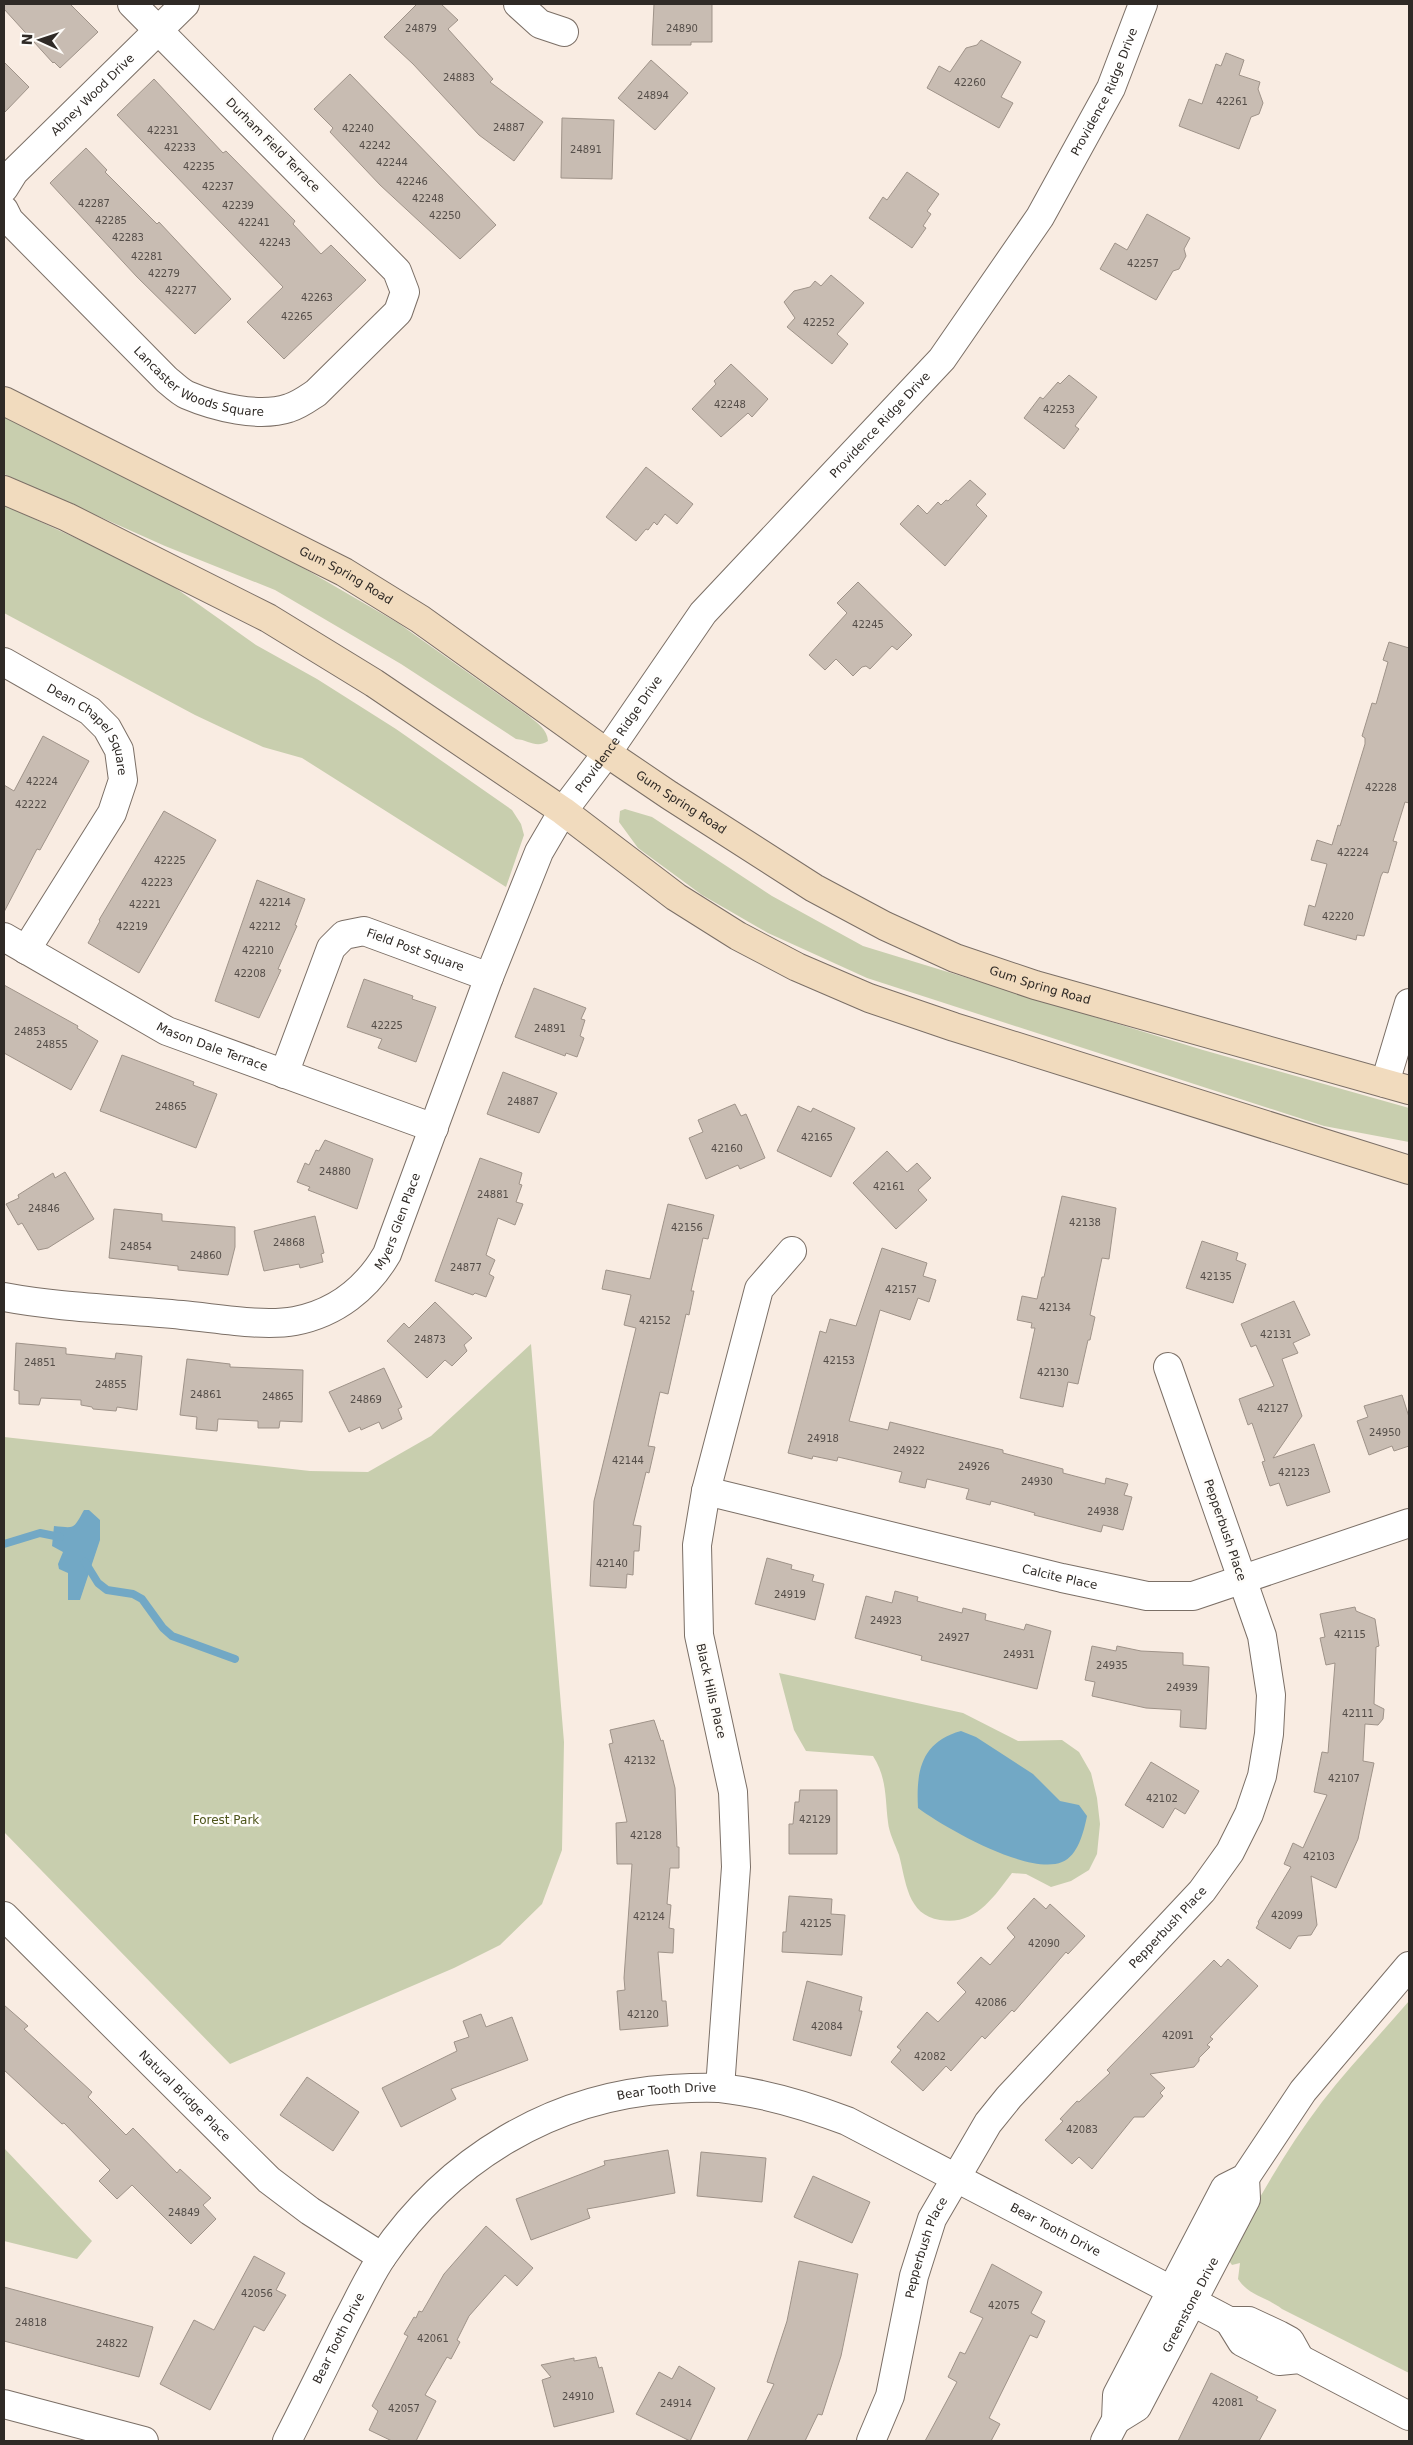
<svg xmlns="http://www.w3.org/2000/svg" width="1413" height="2445" viewBox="0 0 1413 2445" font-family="'DejaVu Sans',sans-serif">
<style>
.green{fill:#c8ceae}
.water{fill:#72a8c5}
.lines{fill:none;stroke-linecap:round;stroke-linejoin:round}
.stream{stroke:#72a8c5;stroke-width:8}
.building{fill:#c8bcb2;stroke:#9f9389}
.minor-casing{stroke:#7b6f66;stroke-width:30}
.tertiary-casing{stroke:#7b6f66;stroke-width:30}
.secondary-casing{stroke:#7b6f66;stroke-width:30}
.minor{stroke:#fff;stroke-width:28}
.tertiary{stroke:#fff;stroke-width:28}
.secondary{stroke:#f1dbbe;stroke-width:28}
.labels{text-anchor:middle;stroke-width:5;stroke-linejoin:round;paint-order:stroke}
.number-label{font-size:10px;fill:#554e49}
.street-label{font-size:12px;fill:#2f2a26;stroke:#fefcf9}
.park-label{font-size:12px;fill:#4c541a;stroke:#fefcf9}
</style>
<rect width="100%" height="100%" fill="#f9ece2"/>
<path class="green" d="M4 417 269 548 398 623 529 716C538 724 547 729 548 741 536 749 529 740 516 739L401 664 275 590 165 546 4 474Z
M4 505 160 577 256 645 317 679 396 729 512 810 521 824 524 835 506 887 302 758 263 747 195 715 4 613Z
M625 809 652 817 772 896 863 946 1203 1050 1409 1108V1142L1324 1126 867 978 768 933 702 895 638 848 619 822 620 811Z
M531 1344 564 1742 562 1850 542 1904 500 1945 454 1968 230 2064 4 1832V1437L310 1471 368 1472 431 1436Z
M779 1673 963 1713 1018 1741 1062 1740 1079 1752 1091 1773 1097 1798 1100 1824 1097 1854 1089 1870 1071 1881 1051 1887 1026 1874 1012 1873C993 1898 975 1926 940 1920 907 1915 906 1881 899 1855 895 1844 889 1833 888 1822 885 1798 887 1778 873 1756L806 1751 794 1730Z
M1409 2001V2373L1282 2309C1267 2297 1249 2296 1238 2279L1240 2263 1232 2265 1227 2258C1255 2204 1285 2151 1322 2102 1349 2067 1380 2035 1409 2001Z
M4 2148 92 2241 77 2259 4 2241Z"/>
<path class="water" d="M84 1510H89L100 1520V1540L80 1600H68V1573L59 1569 58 1564 63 1552 52 1546 54 1526C75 1528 73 1530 84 1510Z
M961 1731 976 1737 1033 1774 1060 1801 1079 1805 1087 1816C1084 1831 1078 1856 1062 1862 1029 1876 945 1828 918 1808 916 1771 921 1742 961 1731Z"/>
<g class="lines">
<path class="stream" d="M4 1544 40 1533 60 1537
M85 1562 98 1583 107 1590 133 1594 142 1599 163 1628 172 1636 235 1659"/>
</g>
<path class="building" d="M4 4H70L98 32 60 68 54 62 53 63 4 9Z
M417 4H441L458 20 448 29 493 79 490 82 543 122 514 161 479 135 413 64 384 37Z
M654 4H712V42H691V45H652Z
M981 40 1021 62 1001 97 1013 103 999 128 927 88 939 66 950 72 966 48 977 45Z
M1226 53 1244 60 1239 75 1260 82 1258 89 1263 103 1259 114 1251 117 1239 149 1179 126 1189 99 1202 104 1216 64 1221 66Z
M651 60 688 93 655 130 618 98Z
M4 62 29 87 4 113Z
M350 74 496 225 460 259 380 185 330 132 333 128 314 109Z
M154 79 223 153 226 151 295 221 293 224 321 254 331 245 366 280 284 359 247 322 283 287 117 115Z
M562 118 614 120 612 179 561 178Z
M86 148 107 170 105 172 157 224 159 222 231 299 195 334 137 277 50 183Z
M907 172 939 194 927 211 931 214 923 226 926 228 912 248 869 218 883 197 887 200Z
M1147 214 1190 238 1184 249 1186 256 1179 269 1173 271 1156 300 1100 269 1115 243 1127 250Z
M831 275 864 303 837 334 848 344 832 364 787 327 795 318 784 302 794 291 810 287 815 281 821 286Z
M731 364 768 399 752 417 748 413 721 437 692 409 716 384 714 381Z
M1069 375 1097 397 1075 426 1079 429 1064 449 1024 418 1040 397 1043 399 1058 382 1060 384Z
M646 467 693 504 677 524 665 514 657 525 654 522 648 530 646 529 636 541 606 517Z
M970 480 986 494 976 505 987 516 945 566 900 524 918 505 927 514 938 502 941 505 946 500 948 501Z
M858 582 912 635 897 650 892 646 870 669 866 666 862 667 853 676 836 659 825 670 809 655 847 613 837 603Z
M1389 642 1409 648V803L1405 802 1393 841 1397 842 1388 873 1383 872 1381 876 1364 936 1357 935 1356 940 1304 925 1309 905 1315 907 1327 864 1311 860 1317 840 1332 845 1338 825 1340 826 1365 744V738L1362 736 1372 703 1376 704 1388 662 1383 660Z
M43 736 89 761 40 850 37 849 4 912V785L14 791Z
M164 811 216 840 139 973 88 943 100 921 99 920Z
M257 880 305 899 295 925 297 926 278 969 281 970 259 1018 215 1001Z
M364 979 413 996 412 999 436 1007 416 1062 378 1048 382 1039 347 1027Z
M4 985 78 1026 77 1028 98 1041 71 1090 4 1053Z
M534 988 586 1008 581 1019 585 1020 580 1036 584 1038 577 1057 566 1053 565 1056 515 1037Z
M122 1055 194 1082 193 1085 217 1094 196 1148 100 1111Z
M503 1072 557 1093 539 1133 487 1114Z
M735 1104 741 1116 746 1114 765 1158 740 1169 738 1165 706 1179 689 1138 703 1132 698 1120Z
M798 1106 811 1112 813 1108 855 1128 831 1177 777 1151Z
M325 1140 373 1159 357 1209 308 1190 310 1187 297 1182 305 1163 309 1165 316 1150 319 1151Z
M887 1151 907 1172 917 1163 931 1178 918 1190 927 1200 896 1229 853 1183Z
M480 1158 522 1173 519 1184 522 1185 516 1202 523 1204 515 1225 498 1218 486 1255 495 1260 489 1274 494 1277 486 1297 475 1293 473 1295 435 1281Z
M65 1172 94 1219 48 1248 38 1250 22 1223 18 1225 6 1204 19 1198 18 1195 53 1173 55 1178Z
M1062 1196 1116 1208 1109 1259 1102 1258 1090 1315 1095 1317 1090 1340H1088L1078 1384 1068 1382 1063 1407 1020 1398 1035 1328H1031L1032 1323 1017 1320 1022 1296 1037 1299 1042 1277H1044Z
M668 1204 714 1215 708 1239 703 1238 691 1291H694L689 1315 686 1314 668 1394 660 1392 648 1446 655 1447 649 1473 646 1472 633 1525 641 1526 639 1551H634L633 1575 627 1574 626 1588 590 1586 594 1501 636 1328 624 1325 631 1295 602 1289 606 1270 650 1279Z
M114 1209 162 1214V1221L235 1227V1247L228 1275 178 1270V1266L109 1258Z
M315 1216 324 1253 321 1254 323 1262 300 1268 299 1264 264 1271 254 1231Z
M1202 1241 1238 1253 1236 1260 1246 1264 1233 1303 1186 1288Z
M882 1248 927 1263 923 1276 936 1280 929 1302 918 1298 910 1320 880 1310 849 1421 888 1430 890 1422 1003 1450V1453L1063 1469V1473L1105 1484 1106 1478 1128 1484 1124 1495 1132 1497 1123 1530 1103 1525 1101 1532 1034 1515 1035 1513 991 1501 990 1505 966 1499 969 1489 927 1479 925 1488 899 1482 902 1472 838 1457 837 1461 813 1456 812 1459 788 1453 820 1331 826 1333 830 1319 856 1326Z
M1294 1301 1310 1335 1293 1343 1298 1353 1282 1359 1302 1416 1273 1458 1314 1444 1330 1492 1287 1506 1279 1483 1270 1486 1262 1462 1265 1461 1252 1423 1248 1425 1239 1399 1274 1386 1256 1345 1251 1347 1241 1324Z
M435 1302 472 1338 464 1345 467 1351 452 1366 445 1360 427 1378 387 1341 404 1323 409 1328Z
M16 1343 66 1348V1354L115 1359 116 1353 142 1356 137 1410 117 1407 116 1411 93 1409 92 1407 81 1405V1400L41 1398 39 1405 19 1404V1391L14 1390Z
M187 1359 230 1364V1367L303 1370 302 1422 280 1421 279 1428H258V1421L218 1419 217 1431 196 1429 197 1417 180 1415Z
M384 1368 402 1407 398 1409 402 1419 382 1429 379 1422 361 1430 360 1427 349 1432 329 1392Z
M1402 1395 1409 1417V1446L1394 1451 1392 1446 1369 1455 1357 1421 1368 1417 1364 1406Z
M767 1558 792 1565 791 1569 814 1575 812 1581 824 1584 815 1620 755 1604Z
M895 1591 918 1597 917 1601 962 1613 963 1608 986 1614 985 1620 1024 1630 1026 1624 1051 1631 1037 1689 921 1660 922 1656 855 1638 866 1596 892 1603Z
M1355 1607 1356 1611 1375 1619 1379 1646 1376 1647 1374 1704 1384 1709 1383 1719 1378 1725 1365 1724 1363 1761 1374 1763 1358 1839 1336 1888 1311 1876 1317 1925 1311 1935 1298 1936 1290 1949 1256 1928 1259 1923 1258 1922 1291 1867 1284 1864 1293 1843 1303 1848 1327 1795 1314 1792 1322 1752 1328 1753 1335 1663 1326 1665 1320 1638 1325 1637 1320 1614Z
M1092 1646 1116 1651 1117 1646 1141 1651 1183 1653V1665L1209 1667 1206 1729 1180 1727 1181 1710 1146 1708 1092 1696 1095 1682 1085 1680Z
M654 1720 661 1741 663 1740 675 1788 677 1847H679V1868H670L667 1904 671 1905 669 1928 674 1929 673 1953 658 1952 662 2001H666L668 2026 620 2030 617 1991 625 1990 624 1978 632 1864H617L616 1823 627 1822 609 1744 613 1743 610 1730Z
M1151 1762 1199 1791 1185 1814 1175 1808 1163 1828 1125 1805Z
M800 1790H837V1854H789V1824H793L795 1802H799Z
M789 1896 832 1899 831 1914 845 1915 842 1955 782 1952 783 1932H786Z
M1034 1898 1046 1909 1050 1904 1085 1936 1068 1954 1066 1952 1014 2012 1012 2010 985 2039 982 2036 951 2071 946 2066 923 2091 891 2062 901 2050 897 2047 927 2012 938 2022 966 1992 957 1983 981 1957 990 1965 1015 1937 1007 1928Z
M1228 1959 1258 1986 1210 2037 1213 2039 1207 2045 1210 2047 1199 2058V2061L1194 2067 1150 2074 1165 2088 1160 2093 1163 2096 1144 2117H1134L1092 2169 1079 2157 1072 2164 1045 2140 1063 2121 1060 2119 1077 2101 1079 2102 1110 2073 1107 2070 1214 1960 1221 1967Z
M807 1981 862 1997 859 2011H862L851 2056 793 2040Z
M4 2005 28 2026 24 2029 92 2092 88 2097 126 2135 133 2128 177 2173 180 2169 211 2198 203 2205 216 2219 191 2244 132 2185 117 2199 99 2181 110 2170 64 2123 62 2124 4 2070Z
M481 2014 486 2027 512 2017 528 2060 451 2089 456 2099 401 2127 382 2088 457 2051 454 2042 469 2037 463 2021Z
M307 2077 359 2112 333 2151 280 2115Z
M668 2150 675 2193 587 2209 590 2218 531 2240 516 2199 605 2165 604 2161Z
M701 2152 766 2158 762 2202 697 2196Z
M813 2176 870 2202 852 2243 794 2217Z
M486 2226 533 2268 517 2286 505 2275 469 2316 457 2340 460 2342 451 2359 447 2357 425 2395 436 2401 416 2441H392L369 2430 378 2411 372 2406 408 2336 404 2334 414 2317 416 2318 419 2311 422 2312 444 2274Z
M254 2256 285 2273 276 2290 286 2295 264 2331 254 2326 210 2410 160 2384 194 2320 214 2330Z
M799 2261 858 2274 841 2356 822 2415 818 2414 805 2441H747L774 2384 767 2382 787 2321Z
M992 2264 1042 2292 1031 2313 1045 2321 1037 2338 1030 2335 989 2418 1000 2424 991 2441H925L957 2382 948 2377 960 2352 965 2354 983 2318 970 2312Z
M4 2287 153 2327 139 2377 4 2341Z
M596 2357 599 2368 602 2367 614 2412 554 2427 542 2380 551 2377 541 2365 574 2358V2361Z
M679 2366 715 2388 690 2441 636 2414 659 2372 672 2379Z
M1211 2373 1258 2397 1256 2400 1276 2410 1259 2441H1178Z"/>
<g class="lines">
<defs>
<g id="minor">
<path d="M518 4 540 24 564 32"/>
<path id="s1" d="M4 188 14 172 185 4"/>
<path id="s2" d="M4 210 9 220 166 379C172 384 180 392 187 395 215 407 259 418 289 408 299 405 307 399 316 393L398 312 405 292 397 271 132 4"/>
<path id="s3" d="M4 662 90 711 107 728 119 750 123 780 112 813 26 950"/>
<path id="s4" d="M4 937 167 1031 434 1128"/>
<path id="s5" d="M284 1074 331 948 344 935 364 931 489 977"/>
<path d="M1385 1083 1409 1003"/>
<path id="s6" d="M4 1297C62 1308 123 1309 182 1315 216 1318 262 1327 295 1321 336 1313 367 1288 387 1254L489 977 539 852 563 811 607 753 703 613 942 359 1040 217 1111 88 1143 4"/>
<path id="s7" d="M706 1491 1062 1578 1147 1596H1193L1409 1523"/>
<path id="s8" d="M4 1916 269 2180 310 2211 382 2257"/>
<path d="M720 2088 736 1867 733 1792 699 1635 697 1545 706 1491 759 1289 792 1251"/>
<path d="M4 2404 144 2441"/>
<path id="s9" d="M287 2441C307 2402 326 2363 346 2323 358 2301 368 2278 382 2257 448 2160 552 2096 671 2089 687 2088 703 2087 720 2088 765 2093 805 2105 847 2121L1171 2290"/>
<path id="s10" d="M871 2441 890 2396 914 2276 932 2219 988 2123 1009 2097 1202 1891 1230 1852 1249 1814 1262 1776 1269 1734 1271 1695 1262 1636 1168 1367"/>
</g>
<g id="tertiary">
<path d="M1176 2293 1229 2321H1249L1279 2335 1290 2341 1300 2359"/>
<path d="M1229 2321 1242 2342 1279 2361 1300 2359 1409 2416"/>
<path id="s11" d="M1116 2420 1137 2407 1246 2199 1245 2178"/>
<path d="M1105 2441 1116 2420 1117 2395 1225 2188 1245 2178 1303 2091 1409 1966"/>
</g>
<g id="secondary">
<path id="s12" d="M4 401 344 572 420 619 607 753 669 795 814 888 885 926 955 958 1035 985 1409 1090"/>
<path d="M4 490 67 517 268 618 374 683 563 811 676 897 738 936 797 967 869 998 954 1027 1409 1170"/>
</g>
</defs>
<use href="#minor" class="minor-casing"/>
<use href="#tertiary" class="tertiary-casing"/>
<use href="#secondary" class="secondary-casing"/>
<use href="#minor" class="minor"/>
<use href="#tertiary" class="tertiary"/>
<use href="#secondary" class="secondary"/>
</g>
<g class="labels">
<g class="number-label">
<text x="421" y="32">24879</text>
<text x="682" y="32">24890</text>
<text x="459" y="81">24883</text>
<text x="970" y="86">42260</text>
<text x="653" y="99">24894</text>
<text x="1232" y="105">42261</text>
<text x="509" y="131">24887</text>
<text x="358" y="132">42240</text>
<text x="163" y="134">42231</text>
<text x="375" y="149">42242</text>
<text x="180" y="151">42233</text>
<text x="586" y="153">24891</text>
<text x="392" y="166">42244</text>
<text x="199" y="170">42235</text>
<text x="412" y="185">42246</text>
<text x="218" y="190">42237</text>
<text x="428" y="202">42248</text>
<text x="94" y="207">42287</text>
<text x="238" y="209">42239</text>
<text x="445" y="219">42250</text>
<text x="111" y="224">42285</text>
<text x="254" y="226">42241</text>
<text x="128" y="241">42283</text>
<text x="275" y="246">42243</text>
<text x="147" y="260">42281</text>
<text x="1143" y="267">42257</text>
<text x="164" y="277">42279</text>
<text x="181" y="294">42277</text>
<text x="317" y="301">42263</text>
<text x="297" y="320">42265</text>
<text x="819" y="326">42252</text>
<text x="730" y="408">42248</text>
<text x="1059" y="413">42253</text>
<text x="868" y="628">42245</text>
<text x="42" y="785">42224</text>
<text x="1381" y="791">42228</text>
<text x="31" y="808">42222</text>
<text x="1353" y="856">42224</text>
<text x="170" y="864">42225</text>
<text x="157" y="886">42223</text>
<text x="275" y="906">42214</text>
<text x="145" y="908">42221</text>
<text x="1338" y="920">42220</text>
<text x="132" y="930">42219</text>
<text x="265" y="930">42212</text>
<text x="258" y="954">42210</text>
<text x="250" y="977">42208</text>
<text x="387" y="1029">42225</text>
<text x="550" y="1032">24891</text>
<text x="30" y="1035">24853</text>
<text x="52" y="1048">24855</text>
<text x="523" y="1105">24887</text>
<text x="171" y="1110">24865</text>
<text x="817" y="1141">42165</text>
<text x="727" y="1152">42160</text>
<text x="335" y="1175">24880</text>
<text x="889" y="1190">42161</text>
<text x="493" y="1198">24881</text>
<text x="44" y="1212">24846</text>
<text x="1085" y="1226">42138</text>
<text x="687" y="1231">42156</text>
<text x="289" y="1246">24868</text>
<text x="136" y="1250">24854</text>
<text x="206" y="1259">24860</text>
<text x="466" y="1271">24877</text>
<text x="1216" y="1280">42135</text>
<text x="901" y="1293">42157</text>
<text x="1055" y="1311">42134</text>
<text x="655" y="1324">42152</text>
<text x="1276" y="1338">42131</text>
<text x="430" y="1343">24873</text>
<text x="839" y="1364">42153</text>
<text x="40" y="1366">24851</text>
<text x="1053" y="1376">42130</text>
<text x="111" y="1388">24855</text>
<text x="206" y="1398">24861</text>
<text x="278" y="1400">24865</text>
<text x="366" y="1403">24869</text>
<text x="1273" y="1412">42127</text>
<text x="1385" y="1436">24950</text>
<text x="823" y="1442">24918</text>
<text x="909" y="1454">24922</text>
<text x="628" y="1464">42144</text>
<text x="974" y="1470">24926</text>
<text x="1294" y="1476">42123</text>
<text x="1037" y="1485">24930</text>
<text x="1103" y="1515">24938</text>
<text x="612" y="1567">42140</text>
<text x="790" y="1598">24919</text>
<text x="886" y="1624">24923</text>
<text x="1350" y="1638">42115</text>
<text x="954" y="1641">24927</text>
<text x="1019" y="1658">24931</text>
<text x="1112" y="1669">24935</text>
<text x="1182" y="1691">24939</text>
<text x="1358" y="1717">42111</text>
<text x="640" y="1764">42132</text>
<text x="1344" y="1782">42107</text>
<text x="1162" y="1802">42102</text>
<text x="815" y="1823">42129</text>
<text x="646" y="1839">42128</text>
<text x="1319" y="1860">42103</text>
<text x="1287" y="1919">42099</text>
<text x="649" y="1920">42124</text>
<text x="816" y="1927">42125</text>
<text x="1044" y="1947">42090</text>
<text x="991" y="2006">42086</text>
<text x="643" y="2018">42120</text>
<text x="827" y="2030">42084</text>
<text x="1178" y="2039">42091</text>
<text x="930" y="2060">42082</text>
<text x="1082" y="2133">42083</text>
<text x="184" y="2216">24849</text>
<text x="257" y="2297">42056</text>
<text x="1004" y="2309">42075</text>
<text x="31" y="2326">24818</text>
<text x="433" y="2342">42061</text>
<text x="112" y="2347">24822</text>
<text x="578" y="2400">24910</text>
<text x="1228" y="2406">42081</text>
<text x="676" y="2407">24914</text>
<text x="404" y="2412">42057</text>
</g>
<g class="street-label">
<text dy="4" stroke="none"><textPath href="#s6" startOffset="1792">Providence Ridge Drive</textPath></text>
<text dy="4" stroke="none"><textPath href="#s1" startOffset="129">Abney Wood Drive</textPath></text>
<text transform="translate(273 145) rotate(45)" y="4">Durham Field Terrace</text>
<text dy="4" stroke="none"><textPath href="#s2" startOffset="266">Lancaster Woods Square</textPath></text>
<text dy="4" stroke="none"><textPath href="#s6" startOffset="1388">Providence Ridge Drive</textPath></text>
<text dy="4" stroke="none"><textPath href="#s12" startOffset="384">Gum Spring Road</textPath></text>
<text dy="4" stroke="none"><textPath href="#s3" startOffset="112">Dean Chapel Square</textPath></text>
<text dy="4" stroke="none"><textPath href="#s6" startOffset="982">Providence Ridge Drive</textPath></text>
<text dy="4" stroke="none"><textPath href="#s12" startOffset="789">Gum Spring Road</textPath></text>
<text dy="4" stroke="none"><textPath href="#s5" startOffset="228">Field Post Square</textPath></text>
<text dy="4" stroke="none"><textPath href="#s12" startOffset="1194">Gum Spring Road</textPath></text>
<text dy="4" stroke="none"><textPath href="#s4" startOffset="236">Mason Dale Terrace</textPath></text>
<text dy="4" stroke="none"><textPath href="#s6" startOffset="444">Myers Glen Place</textPath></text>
<text transform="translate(1225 1530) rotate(71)" y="4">Pepperbush Place</text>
<text dy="4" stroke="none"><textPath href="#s7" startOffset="364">Calcite Place</textPath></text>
<text transform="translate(711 1691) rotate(77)" y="4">Black Hills Place</text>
<text dy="4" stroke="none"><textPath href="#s10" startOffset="608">Pepperbush Place</textPath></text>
<text dy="4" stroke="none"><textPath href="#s9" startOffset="549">Bear Tooth Drive</textPath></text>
<text dy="4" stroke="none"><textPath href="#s8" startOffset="255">Natural Bridge Place</textPath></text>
<text dy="4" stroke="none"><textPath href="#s9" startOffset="969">Bear Tooth Drive</textPath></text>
<text dy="4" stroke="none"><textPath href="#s10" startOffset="202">Pepperbush Place</textPath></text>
<text dy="4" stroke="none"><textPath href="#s11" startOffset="140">Greenstone Drive</textPath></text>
<text dy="4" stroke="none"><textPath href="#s9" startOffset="115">Bear Tooth Drive</textPath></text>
</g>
<g class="park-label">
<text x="226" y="1824">Forest Park</text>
</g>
</g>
<rect width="1413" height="2445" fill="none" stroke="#2f2a26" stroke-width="10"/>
<g transform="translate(40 40) rotate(273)" stroke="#fefcf9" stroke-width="4" paint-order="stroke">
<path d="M0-4L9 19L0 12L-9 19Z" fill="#2f2a26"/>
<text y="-8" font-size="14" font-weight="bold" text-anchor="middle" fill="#2f2a26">N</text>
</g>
</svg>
